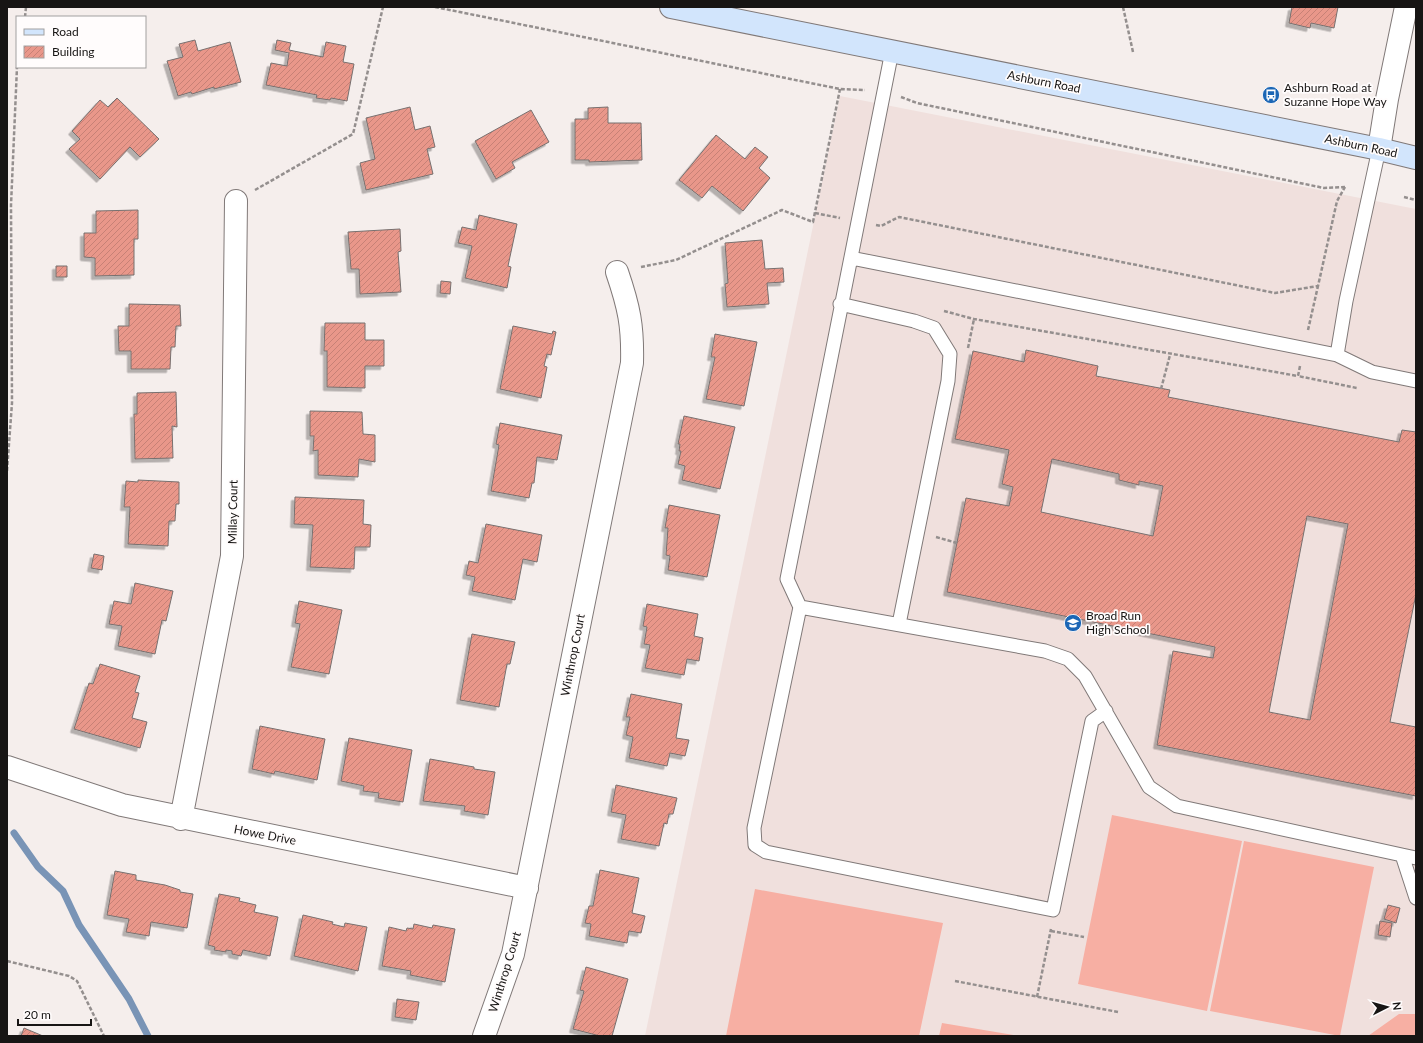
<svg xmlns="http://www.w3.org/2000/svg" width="1423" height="1043" viewBox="0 0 1423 1043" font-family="Lato,sans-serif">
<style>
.built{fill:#f0e0dd}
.garden{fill:#f7afa3}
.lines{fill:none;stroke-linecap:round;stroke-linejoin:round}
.stream{stroke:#7994b6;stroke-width:7}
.building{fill:url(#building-hatch);stroke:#77706f;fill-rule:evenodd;filter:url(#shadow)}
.lane-casing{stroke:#807978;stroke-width:15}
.street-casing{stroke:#807978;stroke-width:24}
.secondary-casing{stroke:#807978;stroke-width:24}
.path{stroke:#948f8e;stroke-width:2.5;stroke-dasharray:4 2;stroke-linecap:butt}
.lane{stroke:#fff;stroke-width:13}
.street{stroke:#fff;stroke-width:22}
.secondary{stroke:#d2e5fc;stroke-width:22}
.labels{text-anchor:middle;stroke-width:3.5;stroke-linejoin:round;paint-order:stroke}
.street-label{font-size:12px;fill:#171514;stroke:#fffcfc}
.poi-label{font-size:12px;fill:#171514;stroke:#fffcfc;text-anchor:start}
</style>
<defs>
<pattern id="building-hatch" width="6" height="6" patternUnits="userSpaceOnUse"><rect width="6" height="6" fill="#e9978a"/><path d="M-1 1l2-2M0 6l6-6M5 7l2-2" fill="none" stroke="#c78176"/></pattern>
<filter id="shadow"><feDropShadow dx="-3.5" dy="3.5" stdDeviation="0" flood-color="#0004"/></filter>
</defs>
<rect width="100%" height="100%" fill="#f5eeec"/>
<path class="built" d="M840 96 1416 209V1036H645Z"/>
<path class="garden" d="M1112 815 1242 841 1207 1011 1078 984Z
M1244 841 1374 867 1340 1036 1210 1011Z
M755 889 943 923 919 1036H726Z
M1399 1014H1416V1036H1368Z
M942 1023 1020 1036H939Z"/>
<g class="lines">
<path class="stream" d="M14 833 38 867 63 891 79 925 129 999 148 1036"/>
</g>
<path class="building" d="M1292 7H1338L1334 28 1311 23 1310 28 1289 23Z
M195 40 198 51 230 42 241 82 214 89V87L192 94 191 92 178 96 167 61 183 57 179 44Z
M277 40 291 43 289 50 323 57 326 42 346 46 343 62 354 64 347 101 331 98 330 100 316 98 317 95 266 85 271 63 287 66 289 53 275 50Z
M117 98 159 139 140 157 130 147 100 179 69 149 80 139 72 131 100 100 108 107Z
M410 107 415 130 430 126 435 147 427 149 433 174 366 190 360 163 375 159 366 118Z
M608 107V123H641L642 160 589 162V160H575V119H588V108Z
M531 110 549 142 512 162 515 168 496 179 475 141Z
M716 135 745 159 755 147 768 157 759 168 770 178 743 211 712 186 702 198 679 180Z
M138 210V239H134V275L95 276V258L84 257V233H96V211Z
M479 215 517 224 508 266 511 267 507 288 465 278 472 246 458 243 462 227 476 230Z
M400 229 401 251 398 252 401 292 360 294 359 269H351L348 232Z
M762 240 765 269 783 268 784 282 767 283 769 304 727 307 725 284 728 283 725 243Z
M56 266H67V277H56Z
M441 281 451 282 450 294 440 293Z
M129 304 180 305 181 326H176L175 347H171L170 369H131V351H119L118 326H129Z
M325 323H365V340H384V366H365V388L327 387V351H324Z
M513 326 552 334 553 331 556 332 551 355 547 354 544 366 547 367 541 398 500 389Z
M715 334 757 342 744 406 706 399 715 357H711Z
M1026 350 1098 366 1096 376 1170 390 1168 397 1399 442 1402 430 1416 432V594L1390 722 1416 727V796L1157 745 1173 651 1213 658 1215 647 947 592 966 498 1009 506 1013 487 1002 484 1009 450 955 439 973 351 1024 362ZM1052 459 1119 474V480L1139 485V481L1163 486 1153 536 1041 512ZM1307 516 1348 524 1310 720 1269 712Z
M176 392 177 427 172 426 173 458 135 459 134 414H137V393Z
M310 411 362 412 363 434 375 435V462L359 459 358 477 318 475V450L313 451 314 436H310Z
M684 416 735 427 720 489 682 480 685 466 678 464 681 451H679L680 444H678Z
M500 423 562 435 557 460 537 457 534 483H532L529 498 491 491 499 445 496 444Z
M138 480 179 482V504H176L175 521H169L168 546 128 544 130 507H124L126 481 138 482Z
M295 497 364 500 363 524 371 525 370 547H355L354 569 310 567 313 525 294 524Z
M669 505 720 515 707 577 668 570 670 556 666 555 668 528H665Z
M486 524 542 535 537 562 523 559 515 600 472 591 475 577 466 575 469 561 478 563Z
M94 554 104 556 102 570 91 568Z
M135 583 173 591 166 621 162 620 155 654 118 646 122 626 109 624 114 601 131 604Z
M299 601 342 610 329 674 291 667 300 624 295 623Z
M647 604 698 614 694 636 703 638 699 661 687 659 684 675 645 668 650 645 644 644 647 627 643 626Z
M472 634 515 642 510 664H507L499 707 460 700Z
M100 664 140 676 135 692 139 693 132 718 147 722 140 748 74 729 89 683 93 684Z
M631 694 682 704 676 738 689 740 685 756 670 753 667 766 629 758 633 737 626 735 630 717H626Z
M260 726 325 739 317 780 275 771 274 774 252 769Z
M349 738 412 750 403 802 378 798 379 793 363 791 364 786 341 781Z
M430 759 474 767V769L495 772 488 815 464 811 465 806 423 801Z
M616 785 677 798 673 814H669L667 824 664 823 659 846 621 839 626 815 611 812Z
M600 870 639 878 632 913 645 916 641 933 629 931 627 943 589 936 591 924 585 923 589 906H593Z
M115 871 136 875V880L165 885 180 890V892L193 894 187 928 151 922 149 936 126 932 129 919 107 915Z
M219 894 240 898 239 901 256 905 254 912 278 917 270 956 243 950 241 956 232 954V951L226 950V952L214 950 215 947 208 945Z
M1388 905 1400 908 1396 923 1384 919Z
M303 915 333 922 332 924 344 927 345 923 367 927 358 971 294 956Z
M1380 921 1392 923 1390 937 1378 935Z
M414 924 432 928 433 925 455 929 445 982 410 975 411 971 382 966 389 927 406 931 407 928 413 929Z
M586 967 628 979 612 1036H600L573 1029 584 991 580 990Z
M397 999 419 1002 416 1020 395 1017Z
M24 1028 43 1036H21Z"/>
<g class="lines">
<defs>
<path id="lane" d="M892 51 787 579 800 607 754 828 755 845 766 852 1053 910 1092 721 1106 711
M1379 149 1346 301 1337 355 1372 372 1416 381
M851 258 1337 355
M840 304 914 321 934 328 950 354 948 381 899 624
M800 607 1045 651 1068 659 1085 676 1149 787 1177 806 1402 855 1416 898
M1402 855 1416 858"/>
<path id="street" d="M1379 149 1387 99 1406 7
M7 767 122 805 527 888
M181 819 232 556 236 201
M484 1036 513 954 632 363C633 326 629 307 617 272"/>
<path id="secondary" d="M671 7 1379 149 1416 158"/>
</defs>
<use href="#lane" class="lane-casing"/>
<use href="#street" class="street-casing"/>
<use href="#secondary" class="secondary-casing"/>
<path class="path" d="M435 7 840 89 865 90
M1123 7 1133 52
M25 17 26 7
M901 97 917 103 1324 188 1345 187
M255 190 353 134 383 7
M1404 197 1416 200
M815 213 840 218
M876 225 881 226 899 217 1275 293 1318 286 1337 201 1345 187
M641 267 676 260 782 210 813 222 840 89
M944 311 974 319 1298 376
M1308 330 1318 286
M968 348 974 319
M1300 366 1298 376 1357 388
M1161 389 1170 355
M7 471 12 403 11 205 17 67
M936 537 957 543
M1051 931 1084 937
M7 961 69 976 77 981 104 1036
M955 981 1118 1012
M1037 997 1051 929"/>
<use href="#lane" class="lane"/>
<use href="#street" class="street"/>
<use href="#secondary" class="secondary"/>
</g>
<defs>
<symbol id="bus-disc" viewBox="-11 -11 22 22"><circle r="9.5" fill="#1b66b5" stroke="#fffcfc"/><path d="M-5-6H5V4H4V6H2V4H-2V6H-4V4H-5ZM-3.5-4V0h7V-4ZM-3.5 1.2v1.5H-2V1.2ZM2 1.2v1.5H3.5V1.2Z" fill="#fff"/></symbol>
<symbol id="school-disc" viewBox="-11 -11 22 22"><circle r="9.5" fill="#1b66b5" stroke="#fffcfc"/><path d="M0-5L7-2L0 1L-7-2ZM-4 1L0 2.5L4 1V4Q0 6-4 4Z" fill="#fff"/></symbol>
</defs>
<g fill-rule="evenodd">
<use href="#bus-disc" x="1261" y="85" width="20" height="20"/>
<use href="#school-disc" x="1063" y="613" width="20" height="20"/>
</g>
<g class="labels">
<g class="street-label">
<text transform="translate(1044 82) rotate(11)" y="4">Ashburn Road</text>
<text transform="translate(1361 146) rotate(12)" y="4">Ashburn Road</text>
<text transform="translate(233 512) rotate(-89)" y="4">Millay Court</text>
<text transform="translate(573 655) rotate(-79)" y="4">Winthrop Court</text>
<text transform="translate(265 835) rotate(11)" y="4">Howe Drive</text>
<text transform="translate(505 972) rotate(-73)" y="4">Winthrop Court</text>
</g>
<g class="poi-label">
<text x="1284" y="92">Ashburn Road at<tspan x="1284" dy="14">Suzanne Hope Way</tspan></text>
<text x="1086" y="620">Broad Run<tspan x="1086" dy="14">High School</tspan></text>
</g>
</g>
<rect width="1423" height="1043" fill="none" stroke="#171514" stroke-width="16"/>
<rect x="16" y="16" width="130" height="52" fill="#fffcfc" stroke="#a2a09f"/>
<rect x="24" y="29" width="20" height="6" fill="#d2e5fc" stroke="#a2a09f"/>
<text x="52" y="36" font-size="12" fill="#171514">Road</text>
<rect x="24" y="46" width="20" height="12" fill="url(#building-hatch)" stroke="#a2a09f"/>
<text x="52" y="56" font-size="12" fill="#171514">Building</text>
<g transform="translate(1387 1007) rotate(84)" stroke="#fffcfc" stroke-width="3" paint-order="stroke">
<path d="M0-3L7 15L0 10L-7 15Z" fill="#171514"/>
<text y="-6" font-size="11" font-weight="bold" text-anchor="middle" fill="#171514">N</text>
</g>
<path d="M18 1019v6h73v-6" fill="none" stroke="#171514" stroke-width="2"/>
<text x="24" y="1019" font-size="12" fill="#171514" stroke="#fffcfc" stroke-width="3" paint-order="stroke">20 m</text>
</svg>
